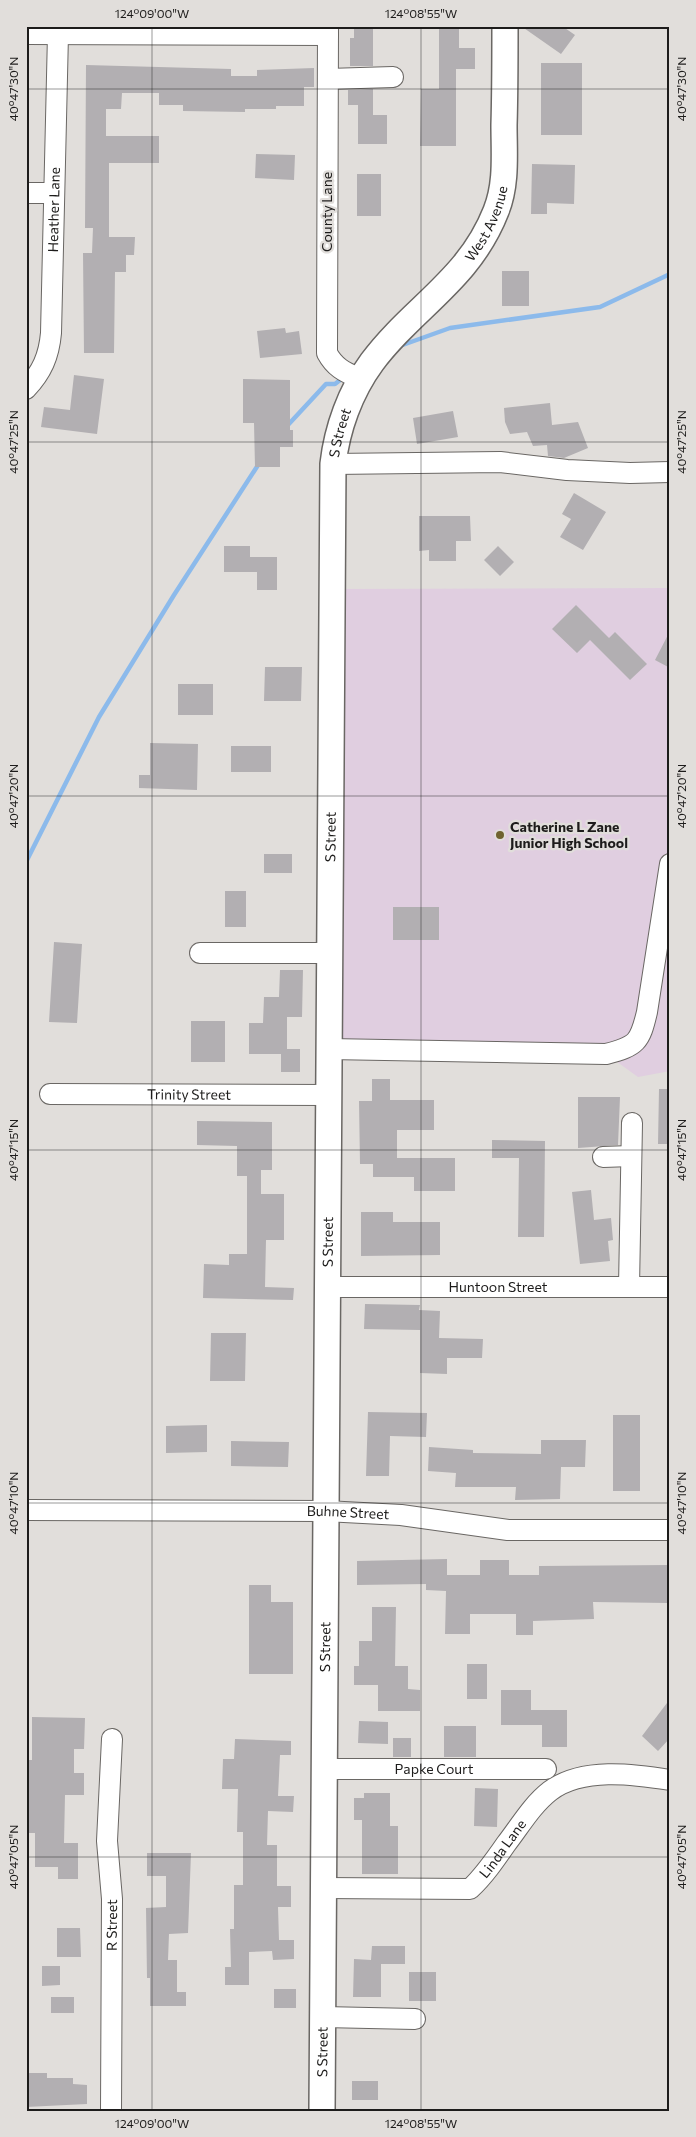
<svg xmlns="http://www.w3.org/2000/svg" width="696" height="2137" viewBox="0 0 696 2137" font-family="Commissioner,sans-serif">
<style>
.education{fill:#e0cee0}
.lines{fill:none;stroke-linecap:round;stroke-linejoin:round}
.stream{stroke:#8cbaeb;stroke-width:4.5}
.building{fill:#b2afb2}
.minor-casing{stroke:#6a6764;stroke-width:22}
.major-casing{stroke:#6a6764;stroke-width:28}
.minor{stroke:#fff;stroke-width:20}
.major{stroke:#fff;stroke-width:25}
.ticks{fill:none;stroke:#1d1c1b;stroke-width:1;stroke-opacity:0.45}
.poi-dot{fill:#6f622f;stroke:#e1dedb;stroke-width:2}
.labels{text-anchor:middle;stroke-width:4.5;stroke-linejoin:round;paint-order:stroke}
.street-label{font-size:14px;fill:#1d1c1b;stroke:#e1dedb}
.poi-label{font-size:14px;font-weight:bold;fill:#1d1c1b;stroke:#e1dedb;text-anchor:start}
.neatline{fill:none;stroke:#1d1c1b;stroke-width:2}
.ticks-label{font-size:12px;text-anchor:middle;fill:#1d1c1b}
</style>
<rect width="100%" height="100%" fill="#e1dedb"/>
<path class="education" d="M670 588V1071L638 1077 606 1054 329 1049 333 589Z"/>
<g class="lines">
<path class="stream" d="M397 347 450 328 600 307 670 274
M287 426 326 384H335L344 377
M26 862 99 717 174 595 260 462"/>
</g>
<path class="building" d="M354 26H373V66H350V38H354Z
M439 26H459V48H475V69H456V146H420L421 89H439Z
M521 26H562L575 35 561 54Z
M541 63H582V135H541Z
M86 65 231 69V76H257V70L314 68V87H304V106H276V109H245V112L183 111V105H159V93H122L121 109H106V136H159V163H109V237H135L134 255H126V272H115L114 353H84L83 253H92L93 228H85Z
M373 89V115H387V144H358V105H348V90Z
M256 154 295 155 294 180 255 178Z
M532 164 575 165 574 204 547 203V214H531Z
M357 174H381V216H357Z
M502 271H529V306H502Z
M285 328 286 333 299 331 302 354 260 358 257 331Z
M74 375 104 379 97 434 41 427 44 407 70 410Z
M243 379 290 380V430H293V447H280V467H255L254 423H243Z
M550 403 552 425 578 422 588 448 564 458 548 456 547 445 533 446 527 432 510 434 505 422 504 408Z
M453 411 458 437 417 444 413 418Z
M574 493 606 512 583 550 560 537 571 519 562 514Z
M419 516H470L471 541H456V561H429V550L419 551Z
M224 546H250V557H277V590H257V572H224Z
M498 546 514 562 500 576 484 560Z
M576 605 609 638 615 632 647 664 630 680 590 640 577 653 552 629Z
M670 631V668L655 660Z
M265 667H302L301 701H264Z
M178 684H213V715H178Z
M150 743 198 744 197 790 139 788V775H150Z
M231 746H271V772H231Z
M264 854H292V873H264Z
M225 891H246V927H225Z
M393 907H439V940H393Z
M54 942 82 944 77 1023 49 1022Z
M280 970H303L302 1017H287V1049H300V1072H281V1054H249V1023H263L264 997H279Z
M191 1021H225V1062H191Z
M372 1079H390V1100H434V1130H397V1158H455V1191H414V1177H373V1164H360L359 1101H372Z
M659 1089H670V1144H658Z
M578 1097H620L618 1145 578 1148Z
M197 1121 272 1122V1170H261V1194H284V1240H266L265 1287 294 1288 293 1300 203 1298 204 1264 229 1265V1254H247V1176H237V1146L197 1145Z
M492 1140 545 1141 544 1237H518L519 1158H492Z
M591 1190 594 1220 611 1218 613 1240 608 1241 610 1261 580 1264 572 1192Z
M361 1212H393V1222H440V1255L361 1256Z
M365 1304 420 1305 419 1310 440 1311 439 1338 483 1339 482 1358H447V1374L420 1373V1330L364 1329Z
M211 1333H246L245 1381H210Z
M368 1412 427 1413 426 1437 390 1436 389 1476H366Z
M613 1415H640V1491H613Z
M207 1425V1452L166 1453V1426Z
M541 1440H586L585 1467H561L560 1499 515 1500 516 1487H455L456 1473 428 1471 429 1447 473 1450V1453L541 1454Z
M231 1441 289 1442 288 1467 231 1466Z
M447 1559V1575H480V1560H509V1575H539V1566L669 1565 668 1603 593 1602 594 1619 533 1621V1635H516V1614H470V1634H445L446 1591 426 1590V1584L357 1585V1561Z
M249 1585H271V1602H293V1674H249Z
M372 1607H396L395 1666H408V1689L420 1690V1711H378V1685H354V1666H359V1641H372Z
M467 1664H487V1699H467Z
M501 1690H531V1710H567V1747H542V1725H501Z
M670 1699V1738L658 1751 642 1736Z
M32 1717 85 1718 84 1749H74V1773H84V1795H65L64 1843H78V1879H58V1867H35V1833H26V1760H32Z
M359 1721 388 1722V1744L358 1743Z
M444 1726H476V1757H444Z
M393 1738H411V1757H393Z
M235 1739 291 1741V1755H280L278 1796H294L293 1812 268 1811 267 1845H277V1886H291V1907H278L279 1940H294V1959L273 1960 272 1951 249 1952V1985H225V1967H231L230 1929H234V1885H243V1832H237L238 1789H222L223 1759H234Z
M475 1788 498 1789 497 1827 474 1826Z
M364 1793H390V1826H398V1874H362V1820H354V1798H364Z
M147 1853H191L188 1933 169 1934 168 1960H177V1992H186V2006H150V1978H147L146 1908 166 1907V1876H147Z
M57 1928H80L81 1957H57Z
M372 1946H405V1964H381V1997H353L354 1959 371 1960Z
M42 1966H60V1985L42 1986Z
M409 1972H436V2001H409Z
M274 1989H296V2008H274Z
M51 1997H74V2013H51Z
M28 2073H47V2078H73V2084L87 2085V2104L26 2107Z
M352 2081H378V2100H352Z"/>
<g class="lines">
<defs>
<g id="minor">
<path d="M328 26 327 353C335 368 345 372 360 379"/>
<path d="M26 34 328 35"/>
<path d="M328 79 393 77"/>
<path d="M26 193H53"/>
<path id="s1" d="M26 389C42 372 49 356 51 333L58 34"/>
<path d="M333 464 500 462 567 470 630 473 670 472"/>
<path d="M200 953H329"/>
<path d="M329 1049 606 1054C637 1046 640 1042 647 1012L670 864"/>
<path id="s2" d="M50 1094 328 1095"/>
<path d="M603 1157 631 1156"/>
<path id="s3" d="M327 1287H670"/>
<path d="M629 1287 632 1123"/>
<path id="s4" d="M26 1510 325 1511 401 1515 508 1530H670"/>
<path id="s5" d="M323 1769H546"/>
<path id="s6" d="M323 1888 470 1889C484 1876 495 1860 506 1844 520 1826 532 1805 550 1791 582 1767 633 1774 670 1780"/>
<path d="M323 2017 415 2019"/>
<path id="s7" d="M111 2111 112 1899 107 1841 112 1739"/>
</g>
<g id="major">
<path id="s8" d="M322 2111 333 464C337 429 350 392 372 362 413 307 469 280 496 211 507 184 504 154 504 125 505 92 505 59 505 26"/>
</g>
</defs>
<use href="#minor" class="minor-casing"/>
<use href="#major" class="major-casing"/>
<use href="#minor" class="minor"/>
<use href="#major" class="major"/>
</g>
<path class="ticks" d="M152 26V2111M421 26V2111M26 89H670M26 442H670M26 796H670M26 1150H670M26 1503H670M26 1857H670"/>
<circle class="poi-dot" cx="500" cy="835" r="5"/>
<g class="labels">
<g class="street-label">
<text dy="5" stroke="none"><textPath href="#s1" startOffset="186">Heather Lane</textPath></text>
<text transform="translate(327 212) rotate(-90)" y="5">County Lane</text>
<text dy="5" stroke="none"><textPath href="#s8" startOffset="1939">West Avenue</textPath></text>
<text dy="5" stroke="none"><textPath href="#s8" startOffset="1679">S Street</textPath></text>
<text dy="5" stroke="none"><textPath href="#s8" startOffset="1274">S Street</textPath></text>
<text dy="5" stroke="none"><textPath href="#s2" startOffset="139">Trinity Street</textPath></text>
<text dy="5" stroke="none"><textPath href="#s8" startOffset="869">S Street</textPath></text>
<text dy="5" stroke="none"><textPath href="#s3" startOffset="171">Huntoon Street</textPath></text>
<text dy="5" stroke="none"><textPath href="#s4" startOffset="322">Buhne Street</textPath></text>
<text dy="5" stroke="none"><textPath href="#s8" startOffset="464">S Street</textPath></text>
<text dy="5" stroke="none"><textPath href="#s5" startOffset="111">Papke Court</textPath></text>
<text dy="5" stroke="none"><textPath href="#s6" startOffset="199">Linda Lane</textPath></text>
<text dy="5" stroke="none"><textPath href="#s7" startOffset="186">R Street</textPath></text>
<text dy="5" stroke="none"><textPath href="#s8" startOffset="59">S Street</textPath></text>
</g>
<g class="poi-label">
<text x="510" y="832">Catherine L Zane<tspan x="510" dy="16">Junior High School</tspan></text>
</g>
</g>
<rect width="696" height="2137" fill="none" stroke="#e1dedb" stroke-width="55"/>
<rect x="28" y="28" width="640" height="2082" class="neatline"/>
<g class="ticks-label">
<text x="152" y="18">124°09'00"W</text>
<text x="421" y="18">124°08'55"W</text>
<text transform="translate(14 89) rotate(-90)" y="4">40°47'30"N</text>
<text transform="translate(682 89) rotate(-90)" y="4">40°47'30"N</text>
<text transform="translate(14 442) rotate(-90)" y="4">40°47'25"N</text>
<text transform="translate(682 442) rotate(-90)" y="4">40°47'25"N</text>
<text transform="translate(14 796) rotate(-90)" y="4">40°47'20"N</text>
<text transform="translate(682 796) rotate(-90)" y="4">40°47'20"N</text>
<text transform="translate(14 1150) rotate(-90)" y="4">40°47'15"N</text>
<text transform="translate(682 1150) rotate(-90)" y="4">40°47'15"N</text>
<text transform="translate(14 1503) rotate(-90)" y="4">40°47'10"N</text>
<text transform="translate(682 1503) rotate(-90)" y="4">40°47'10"N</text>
<text transform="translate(14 1857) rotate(-90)" y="4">40°47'05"N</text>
<text transform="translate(682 1857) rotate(-90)" y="4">40°47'05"N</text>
<text x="152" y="2128">124°09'00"W</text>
<text x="421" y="2128">124°08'55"W</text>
</g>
</svg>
